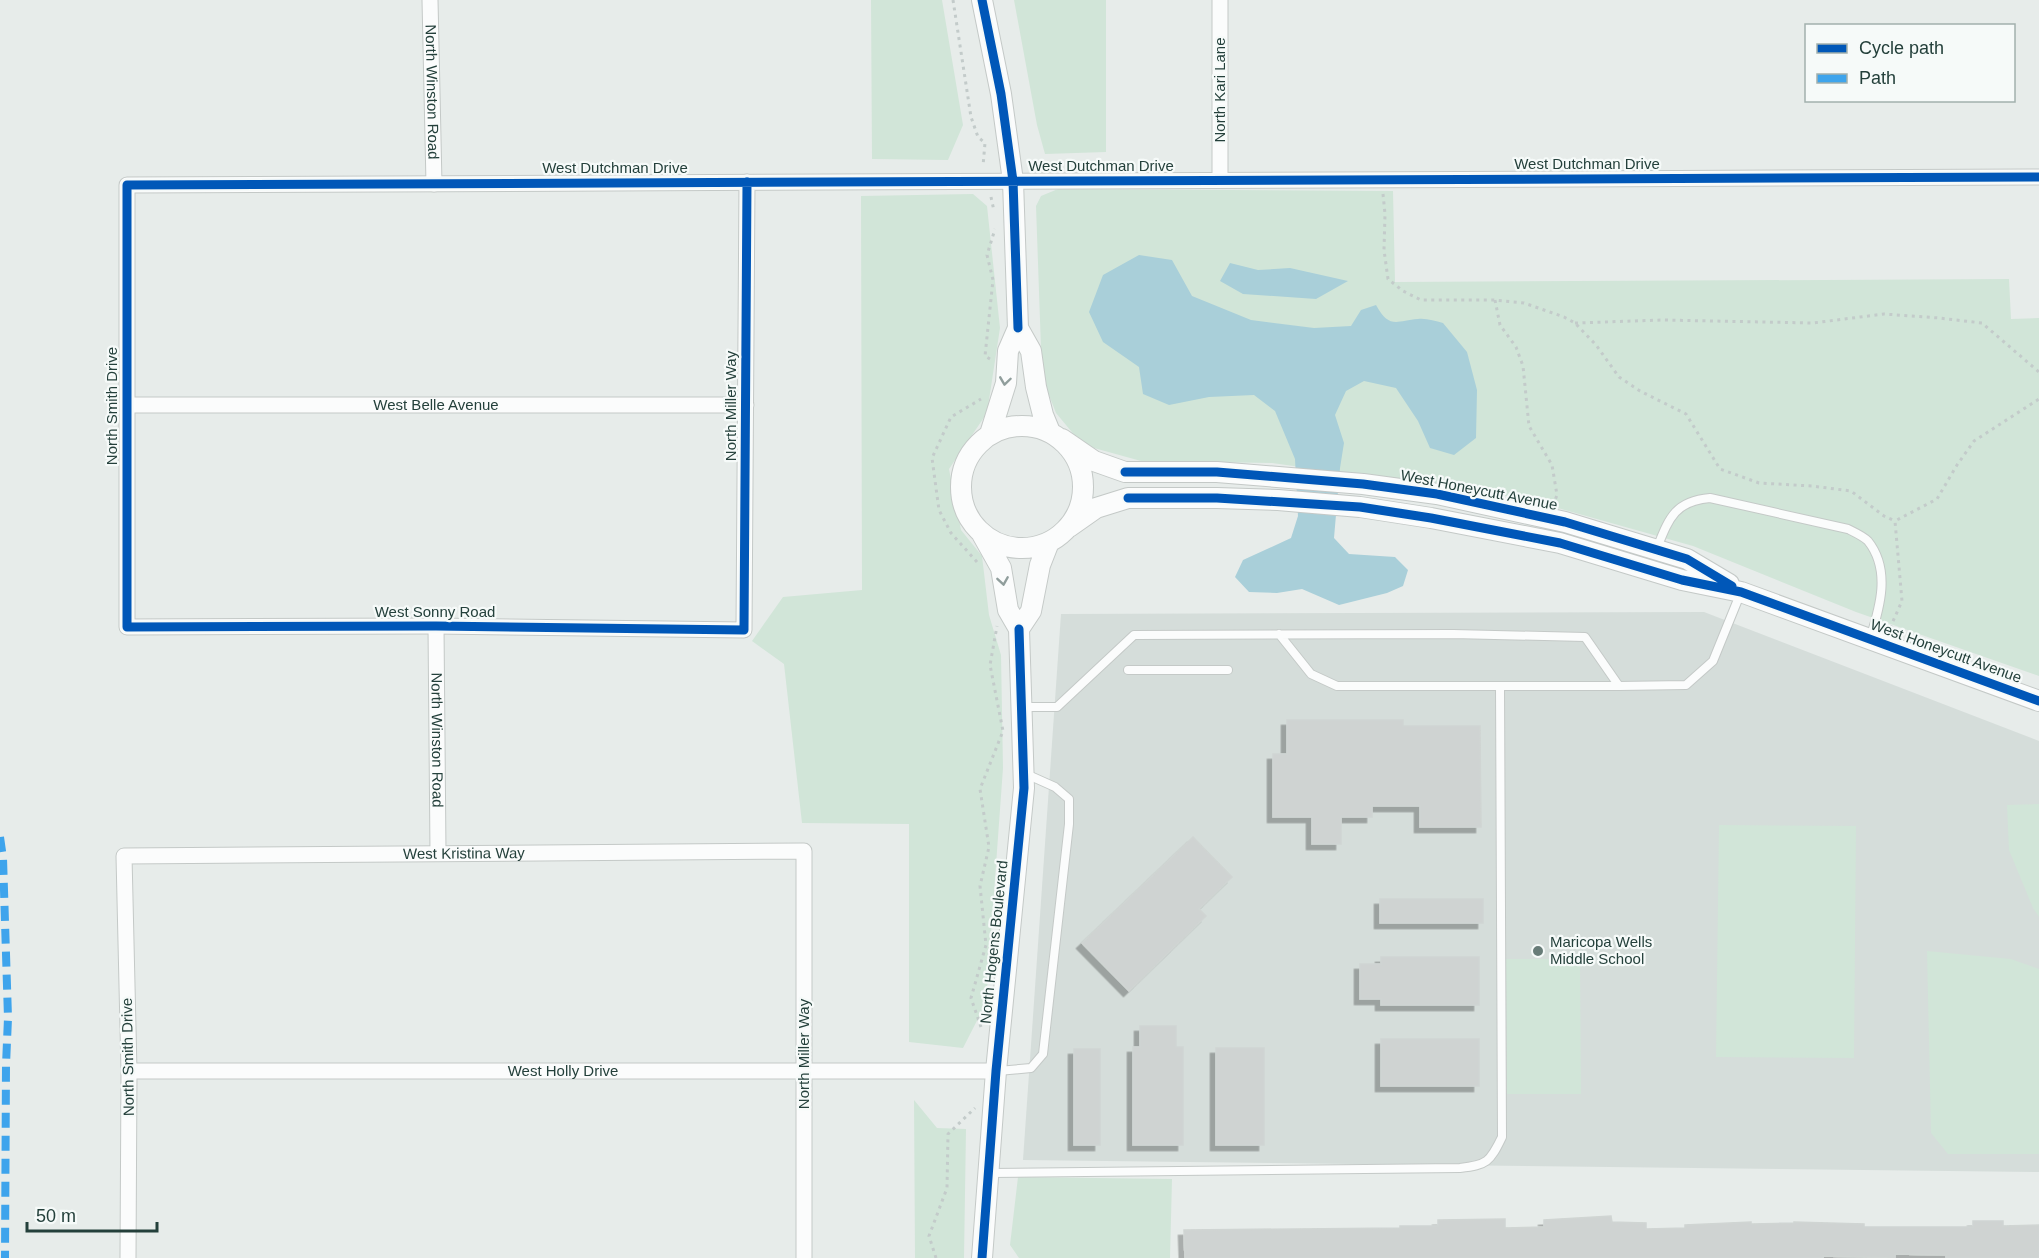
<svg xmlns="http://www.w3.org/2000/svg" width="2039" height="1258" viewBox="0 0 2039 1258" font-family="Helvetica,sans-serif">
<style>
.built{fill:#d5ddda}
.green{fill:#d1e5d8}
.water{fill:#a9cfd9}
.building{fill:#cfd3d2;stroke:#d0d5d3;stroke-width:1.5;filter:url(#shadow)}
.lines{fill:none;stroke-linecap:round;stroke-linejoin:round}
.service-casing{stroke:#c4c9c7;stroke-width:10}
.minor-casing{stroke:#c4c9c7;stroke-width:17}
.tertiary-casing{stroke:#c4c9c7;stroke-width:22}
.path{stroke:#c3cbca;stroke-width:3;stroke-dasharray:3 4.5;stroke-linecap:butt}
.service{stroke:#fbfcfc;stroke-width:8}
.minor{stroke:#fbfcfc;stroke-width:15}
.tertiary{stroke:#fbfcfc;stroke-width:20}
.quiet{stroke:#3ea4ec;stroke-width:8;stroke-dasharray:15 8;stroke-linecap:butt}
.cycleway-casing{stroke:#f6faf9;stroke-width:13}
.cycleway{stroke:#0057b8;stroke-width:9}
.oneway{stroke:#909e9c}
.poi-dot{fill:#687c78;stroke:#f6faf9;stroke-width:2}
.labels{text-anchor:middle;stroke-width:4.5;stroke-linejoin:round;paint-order:stroke}
.street-label{font-size:15px;fill:#24403b;stroke:#f6faf9}
.poi-label{font-size:15px;fill:#24403b;stroke:#f6faf9;text-anchor:start}
</style>
<defs>
<filter id="shadow"><feDropShadow dx="-5.5" dy="5.5" stdDeviation="0" flood-color="#0004"/></filter>
</defs>
<rect width="100%" height="100%" fill="#e7ecea"/>
<path class="built" d="M1704 612 2039 741V1172L1023 1160 1061 614Z"/>
<path class="green" d="M871 0H942L963 125 948 160 872 159Z
M1014 0H1106V152L1045 154 1037 125Z
M1058 189 1393 191 1395 282 2009 279 2011 319 2039 318V676L1856 612 1693 546 1522 498 1272 463 1141 461 1094 448 1076 437 1056 413 1042 377 1036 206 1041 196Z
M973 194 987 206 1000 328 987 413 949 469 961 530 982 556 989 615 1001 655 1003 768 986 1003 963 1048 909 1042V824L802 823 784 664 752 641 783 597 862 590 861 196Z
M2039 804V917L2033 908 2009 850 2007 805Z
M1719 825 1856 826 1854 1058 1716 1057Z
M1927 951 2011 959 2039 969V1154H1948L1931 1133Z
M1506 959H1580L1581 1094H1507Z
M914 1100 937 1128 966 1129 964 1258H915Z
M1018 1177 1172 1179 1170 1258H1019L1010 1245Z"/>
<path class="water" d="M1139 255 1172 260 1192 296 1251 320 1314 328 1351 326 1361 310 1376 305C1389 329 1396 321 1418 319 1426 318 1435 321 1443 323L1467 352 1477 390 1476 438 1454 455 1430 448 1418 421 1396 388 1364 381 1346 391 1335 415 1344 443 1340 468 1334 538 1349 554 1395 557 1408 570 1403 586 1387 593 1339 605 1302 589 1277 593 1249 592 1235 577 1243 560 1291 538 1298 516 1295 459 1275 411 1254 395 1209 397 1169 405 1143 394 1139 367 1103 342 1089 312 1103 275Z
M1230 263 1258 270 1290 268 1348 281 1316 299 1243 294 1220 281Z"/>
<path class="building" d="M1287 720H1403V726H1480L1481 827H1420V806H1372V817H1341V844H1312V817H1273V754H1287Z
M1193 837 1232 877 1199 909 1206 916 1129 991 1082 943Z
M1380 899H1483V923H1380Z
M1381 957H1479V1005H1381V999H1360V964H1381Z
M1140 1026H1176V1047H1183V1145H1133V1047H1140Z
M1381 1039H1479V1086H1381Z
M1216 1048H1264V1145H1216Z
M1074 1049H1100V1145H1074Z
M1611 1216 1612 1222 1646 1223V1229L1685 1228V1225L1751 1222V1224L1794 1223V1222L1864 1224V1227H1973V1221H2003V1226L2039 1225V1258H1946V1255L1895 1254V1258L1823 1256V1258H1185L1184 1230 1400 1228V1226H1438V1220L1505 1219V1228L1544 1227V1220Z"/>
<g class="lines">
<defs>
<path id="service" d="M1657 548C1669 518 1675 501 1710 498L1848 529C1854 532 1863 536 1868 541 1891 570 1880 607 1870 639
M1279 634 1311 674 1337 686H1619
M1128 670H1228
M1023 707H1057L1134 635 1453 634 1585 637 1619 686 1686 685 1713 661 1741 592
M998 1071 1031 1068 1043 1054 1069 824V799L1055 787 1026 774
M990 1173 1460 1168C1487 1165 1490 1162 1502 1137L1500 686"/>
<g id="minor">
<path id="s1" d="M430 0 434 184"/>
<path d="M1220 0V180"/>
<path d="M747 182 744 630 436 626 127 627V185L2039 177"/>
<path id="s2" d="M127 405H746"/>
<path id="s3" d="M436 626 438 853"/>
<path id="s4" d="M129 1071H996"/>
<path id="s5" d="M128 1258 129 1071 124 856 804 851V1258"/>
</g>
<path id="tertiary" d="M982 0 1001 94 1013 181 1018 328 1008 351 1006 383 990 434
M1018 328 1031 351 1036 387 1043 415 1050 432
M961 487a61 61 0 1 1 122 0a61 61 0 1 1-122 0Z
M1062 439 1094 461 1125 472H1217L1363 484 1437 494 1565 522 1687 559 1729 584
M1069 527 1096 508 1128 498H1217L1278 500 1360 507 1431 518 1560 543 1682 580 1741 592 2039 701
M982 534 1001 568 1008 610 1019 629 1024 788 996 1071 982 1258
M1019 629 1031 611 1040 565 1049 542"/>
</defs>
<use href="#service" class="service-casing"/>
<use href="#minor" class="minor-casing"/>
<use href="#tertiary" class="tertiary-casing"/>
<path class="path" d="M953 0 971 117 978 137 985 143 983 166
M1383 194 1385 214 1384 250 1388 279 1403 291 1421 300H1495L1524 303 1564 317 1575 323 1596 345 1619 377 1640 391 1686 414 1720 469 1759 483 1812 486 1851 491 1884 516 1895 521
M991 197 994 211
M1495 300 1500 325 1516 347 1523 366 1529 426 1552 465 1557 495 1554 503
M1575 323 1663 320 1813 323 1884 314 1939 318 1982 323 2039 372
M990 359 985 356 993 280 987 255 995 229
M977 562 951 533 939 510 932 458 951 417 981 399
M1890 628 1902 601 1895 521 1937 499 1957 465 1974 441 2039 399
M981 1027 971 998 986 945 980 886 989 847 980 789 1003 731 990 665 997 626
M936 1258 929 1236 947 1188 948 1134 975 1108"/>
<use href="#service" class="service"/>
<use href="#minor" class="minor"/>
<use href="#tertiary" class="tertiary"/>
<path class="quiet" d="M0 837 3 858 8 1018 6 1065 5 1258"/>
<defs>
<path id="cycleway" d="M982 0 1001 94 1013 181 1018 328
M747 182 744 630 436 626 127 627V185L2039 177
M1125 472H1217L1363 484 1437 494 1565 522 1687 559 1732 586
M1128 498H1217L1360 507 1431 518 1560 543 1682 580 1741 592 2039 701
M982 1258 996 1071 1024 788 1019 629"/>
</defs>
<use href="#cycleway" class="cycleway-casing"/>
<use href="#cycleway" class="cycleway"/>
</g>
<defs><path id="oneway-chevron" d="M-2-3.5L2.5 0L-2 3.5" fill="none" stroke-width="1.6" stroke-linecap="round" stroke-linejoin="round" transform="scale(1.5)"/></defs>
<g class="oneway">
<use href="#oneway-chevron" transform="translate(1005 381) rotate(98)"/>
<use href="#oneway-chevron" transform="translate(1003 581) rotate(81)"/>
</g>
<circle class="poi-dot" cx="1538" cy="951" r="6"/>
<g class="labels">
<g class="street-label">
<text transform="translate(1220 90) rotate(-90)" y="5">North Kari Lane</text>
<text dy="5" stroke="none"><textPath href="#s1" startOffset="92">North Winston Road</textPath></text>
<text x="1587" y="169">West Dutchman Drive</text>
<text x="1101" y="171">West Dutchman Drive</text>
<text x="615" y="173">West Dutchman Drive</text>
<text dy="5" stroke="none"><textPath href="#s2" startOffset="309">West Belle Avenue</textPath></text>
<text transform="translate(112 406) rotate(-90)" y="5">North Smith Drive</text>
<text transform="translate(731 406) rotate(-90)" y="5">North Miller Way</text>
<text transform="translate(1479 490) rotate(11)" y="5">West Honeycutt Avenue</text>
<text x="435" y="617">West Sonny Road</text>
<text transform="translate(1946 651) rotate(20)" y="5">West Honeycutt Avenue</text>
<text dy="5" stroke="none"><textPath href="#s3" startOffset="114">North Winston Road</textPath></text>
<text dy="5" stroke="none"><textPath href="#s5" startOffset="742">West Kristina Way</textPath></text>
<text transform="translate(994 942) rotate(-84)" y="5">North Hogens Boulevard</text>
<text transform="translate(804 1054) rotate(-90)" y="5">North Miller Way</text>
<text transform="translate(128 1057) rotate(-91)" y="5">North Smith Drive</text>
<text dy="5" stroke="none"><textPath href="#s4" startOffset="434">West Holly Drive</textPath></text>
</g>
<g class="poi-label">
<text x="1550" y="947">Maricopa Wells<tspan x="1550" dy="17">Middle School</tspan></text>
</g>
</g>
<rect x="1805" y="24" width="210" height="78" fill="#f6faf9" stroke="#a2b0ad" stroke-width="1.5"/>
<rect x="1817" y="44" width="30" height="9" fill="#0057b8" stroke="#a2b0ad" stroke-width="1.5"/>
<text x="1859" y="54" font-size="18" fill="#24403b">Cycle path</text>
<rect x="1817" y="74" width="30" height="9" fill="#3ea4ec" stroke="#a2b0ad" stroke-width="1.5"/>
<text x="1859" y="84" font-size="18" fill="#24403b">Path</text>
<path d="M27 1222v9h130v-9" fill="none" stroke="#24403b" stroke-width="3"/>
<text x="36" y="1222" font-size="18" fill="#24403b" stroke="#f6faf9" stroke-width="4.5" paint-order="stroke">50 m</text>
</svg>
